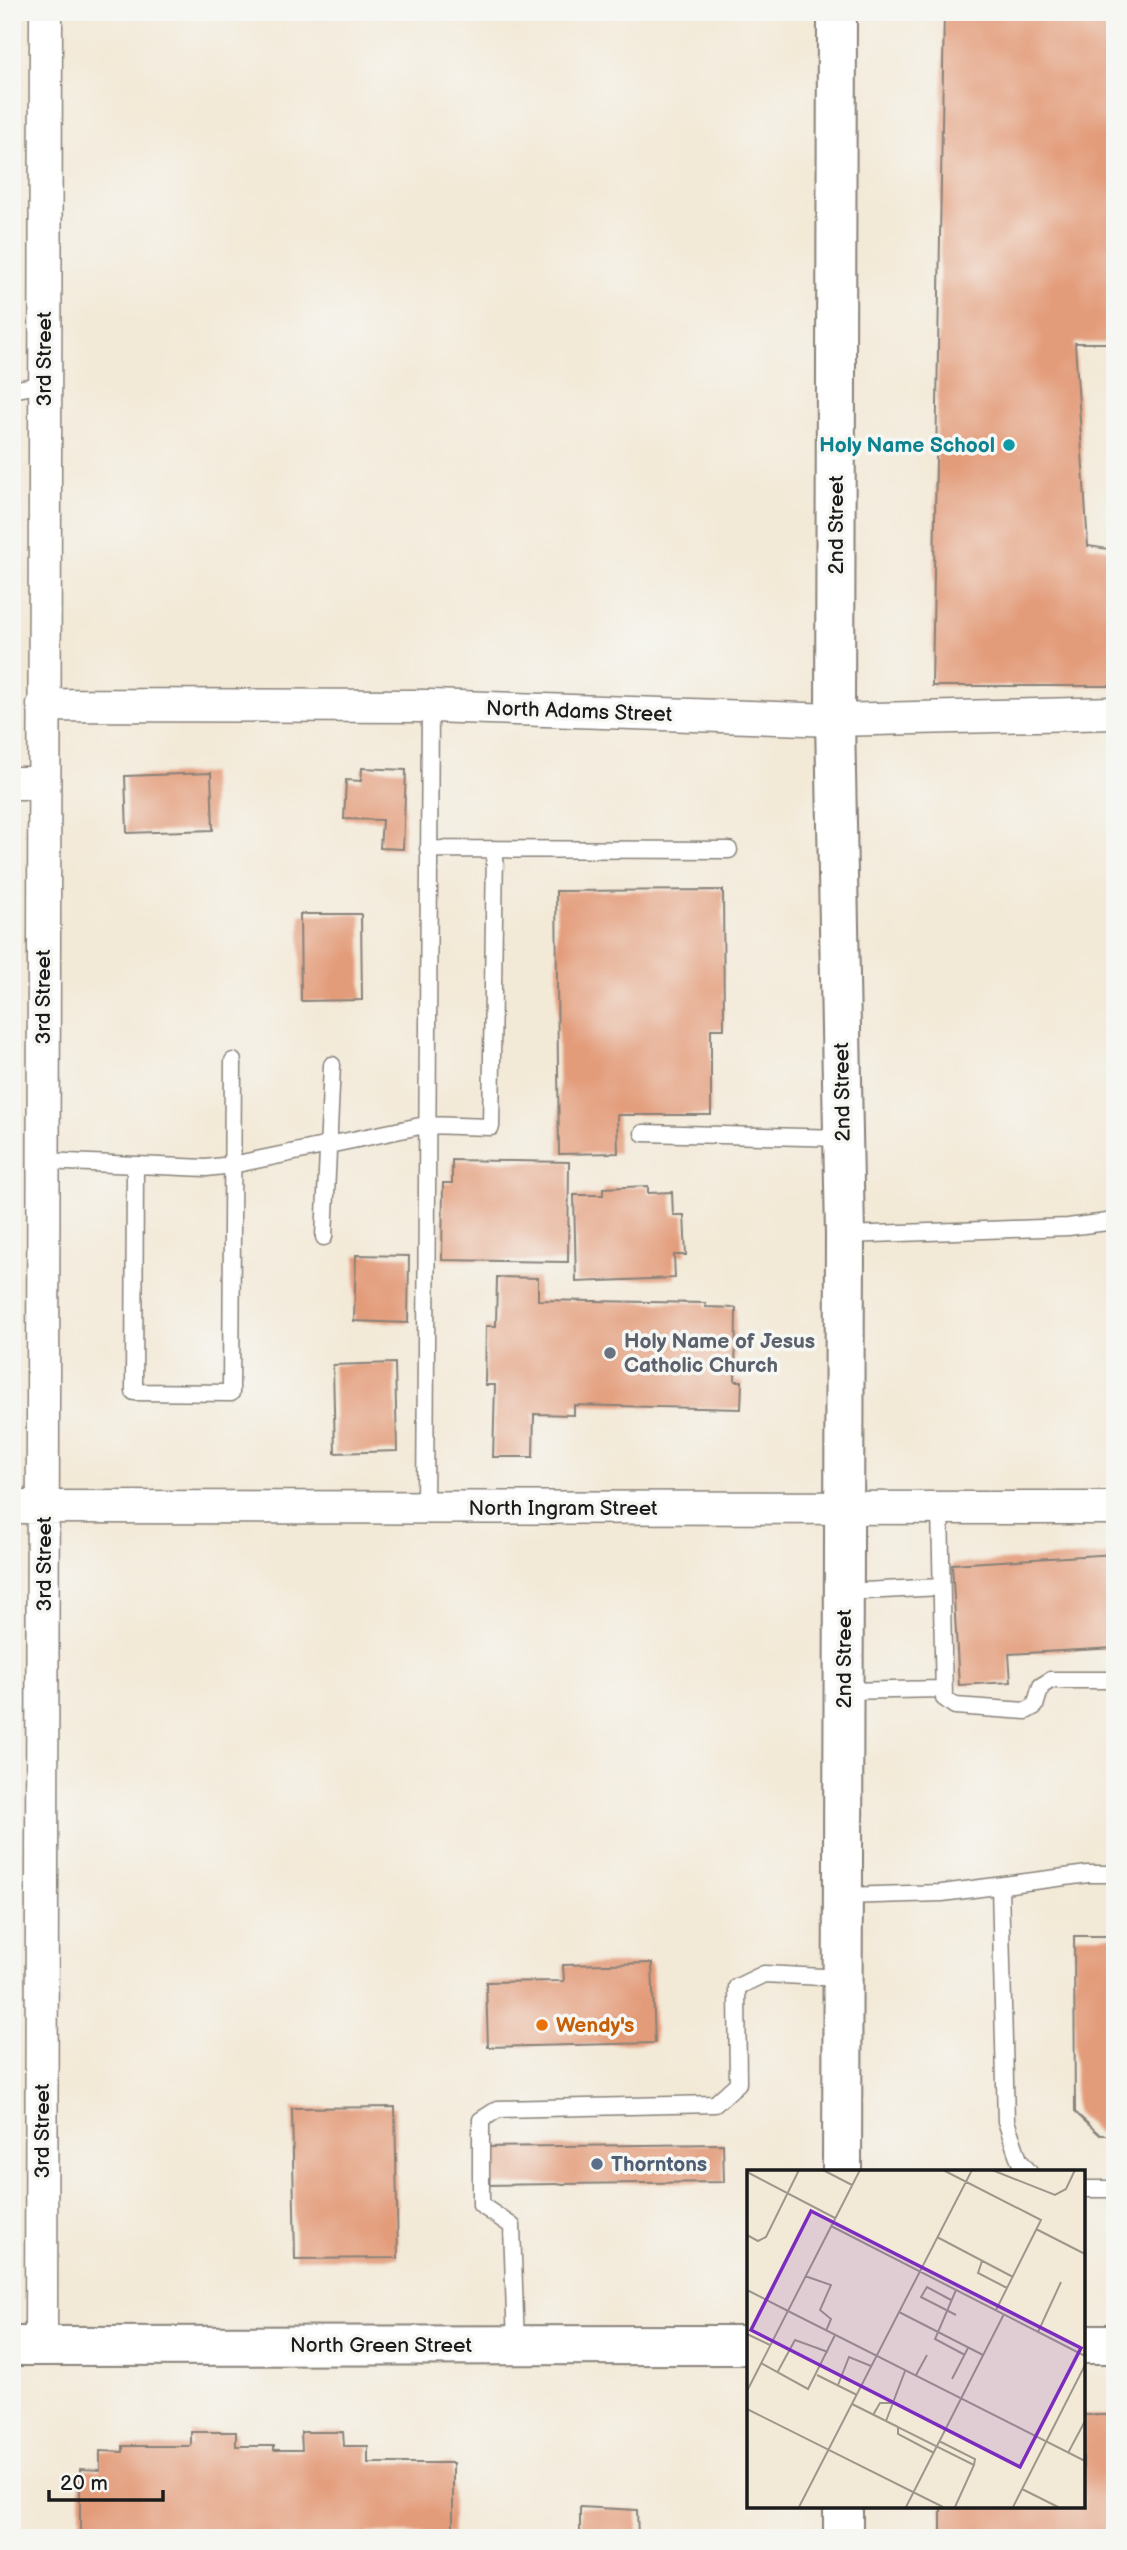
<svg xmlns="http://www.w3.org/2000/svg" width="1127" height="2550" viewBox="0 0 1127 2550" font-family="'Balsamiq Sans',sans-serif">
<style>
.building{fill:#e39c7a}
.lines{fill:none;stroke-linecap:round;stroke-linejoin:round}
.service-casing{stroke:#88827a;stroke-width:19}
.minor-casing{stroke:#88827a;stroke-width:35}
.tertiary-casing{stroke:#88827a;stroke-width:42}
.primary-casing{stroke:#88827a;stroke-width:42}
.service{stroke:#fff;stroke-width:16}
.minor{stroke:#fff;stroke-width:32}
.tertiary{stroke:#fff;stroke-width:38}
.primary{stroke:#fff;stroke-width:38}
.culture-dot{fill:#0f9aa8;stroke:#f6f6f2;stroke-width:2.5}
.worship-dot{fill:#6b7280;stroke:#f6f6f2;stroke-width:2.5}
.food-dot{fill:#e8710a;stroke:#f6f6f2;stroke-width:2.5}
.service-dot{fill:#5c6f8a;stroke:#f6f6f2;stroke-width:2.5}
.labels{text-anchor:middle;stroke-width:7;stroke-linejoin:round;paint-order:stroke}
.street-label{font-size:21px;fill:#1c1c1c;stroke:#f6f6f2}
.culture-label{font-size:21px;font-weight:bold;fill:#0d838f;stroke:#f6f6f2;text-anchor:end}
.worship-label{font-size:21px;font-weight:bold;fill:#5b616d;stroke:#f6f6f2;text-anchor:start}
.food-label{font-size:21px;font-weight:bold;fill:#c56008;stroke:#f6f6f2;text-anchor:start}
.service-label{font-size:21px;font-weight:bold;fill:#4e5e75;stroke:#f6f6f2;text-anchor:start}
.inset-road{fill:none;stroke:#9d978c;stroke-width:2}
.view{fill:#7b2cbf;fill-opacity:0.15;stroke:#7b2cbf;stroke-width:3.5}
.inset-edge{fill:none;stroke:#1c1c1c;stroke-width:3.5}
</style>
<rect width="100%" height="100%" fill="#f6f6f2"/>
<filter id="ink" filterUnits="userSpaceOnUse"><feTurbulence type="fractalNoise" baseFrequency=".0143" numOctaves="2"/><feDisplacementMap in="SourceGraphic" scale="14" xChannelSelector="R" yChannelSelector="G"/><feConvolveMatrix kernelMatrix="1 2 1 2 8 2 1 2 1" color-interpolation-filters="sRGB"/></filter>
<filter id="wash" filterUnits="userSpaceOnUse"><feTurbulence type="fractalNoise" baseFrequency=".00686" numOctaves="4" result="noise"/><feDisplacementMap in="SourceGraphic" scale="28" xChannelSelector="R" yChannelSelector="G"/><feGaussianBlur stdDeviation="1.57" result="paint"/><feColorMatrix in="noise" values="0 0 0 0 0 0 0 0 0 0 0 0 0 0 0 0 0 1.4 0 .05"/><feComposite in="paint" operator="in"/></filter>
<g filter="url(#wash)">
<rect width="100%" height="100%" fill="#f3e9d7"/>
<g id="blocks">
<path class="building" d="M944 12H1115V343H1075L1088 546 1115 550V686H932Z
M362 768 406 770 403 849 380 848 382 820 344 819 346 780 361 781Z
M211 773 213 830 127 833 125 776Z
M723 890 724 1029H711V1115H617L618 1153 559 1154 556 891Z
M300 914H361L362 1000 301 1001Z
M452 1160 569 1162 568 1262 442 1260 443 1183H452Z
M648 1186V1193L672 1192 673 1215H684L686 1255H674L675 1278 576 1282 574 1195H603V1188Z
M356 1255 409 1256 408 1323 354 1321Z
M497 1277 538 1278V1300L705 1303 706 1307 736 1308 735 1381H742L741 1409 574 1405V1415L534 1414 533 1457H493L495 1385H485L486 1326H496Z
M395 1363 397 1451 335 1453 333 1365Z
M1115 1554V1648L1009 1654 1011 1682 959 1685 952 1564Z
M1074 1936H1115V2135H1100L1075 2112Z
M652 1963 655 2043 488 2047 486 1982 564 1981 563 1965Z
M395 2107 398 2258 295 2259 292 2108Z
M723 2144 724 2182 486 2185V2147Z
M1083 2415H1115V2533L941 2535V2506H1083Z
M191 2432H236V2446H274V2450H302L301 2432H343L344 2446H368V2463H453V2534L368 2533V2538L80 2535V2469L100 2470V2451L123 2452V2446H191Z
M580 2507 637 2510 638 2538H580Z"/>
</g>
</g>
<g filter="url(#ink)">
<use href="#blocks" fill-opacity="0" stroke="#88827a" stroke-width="2"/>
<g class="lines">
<defs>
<path id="service" d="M12 390 44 384
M428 849 729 850
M643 1133 843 1138
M44 1161 206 1168 232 1165 425 1125 491 1127 495 849
M135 1165 134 1392 231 1393 233 1061
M845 1235 1068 1227 1115 1221
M324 1237 332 1065
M425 1508 430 706
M940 1508 944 1698 955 1706 1026 1711 1035 1706 1041 1686 1051 1680H1115
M844 1592 941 1587
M844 1691 942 1689
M1000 1886 1006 2121 1019 2160 1029 2172
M843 1896 942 1893 1088 1874H1115
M1083 2189H1115
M516 2345 512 2226 481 2205V2120L498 2109 715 2104 738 2083 737 1987 764 1974 842 1978"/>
<path id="minor" d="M43 705 430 706 835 720 1115 713
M12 783H42
M12 1507 1115 1508
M41 2346 46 12"/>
<path id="tertiary" d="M843 2506V2538"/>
<path id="primary" d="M837 12 835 720 845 1235 842 2172
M1083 2344H1115
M12 2346 749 2345"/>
</defs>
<use href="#service" class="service-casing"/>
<use href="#minor" class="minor-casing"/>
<use href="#tertiary" class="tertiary-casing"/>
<use href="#primary" class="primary-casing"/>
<use href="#service" class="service"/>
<use href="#minor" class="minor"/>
<use href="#tertiary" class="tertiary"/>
<use href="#primary" class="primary"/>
</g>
</g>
<circle class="culture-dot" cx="1009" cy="445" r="7"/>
<circle class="worship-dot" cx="610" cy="1353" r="7"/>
<circle class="food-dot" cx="542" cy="2025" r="7"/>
<circle class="service-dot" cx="597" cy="2164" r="7"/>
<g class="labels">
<g class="street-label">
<text transform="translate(44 359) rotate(-90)" y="7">3rd Street</text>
<text transform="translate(836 525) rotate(-90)" y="7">2nd Street</text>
<text transform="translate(579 711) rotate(2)" y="7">North Adams Street</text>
<text transform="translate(43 997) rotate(-90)" y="7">3rd Street</text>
<text transform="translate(842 1092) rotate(-91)" y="7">2nd Street</text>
<text x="563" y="1515">North Ingram Street</text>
<text transform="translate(44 1564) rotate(-90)" y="7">3rd Street</text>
<text transform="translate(844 1659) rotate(-90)" y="7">2nd Street</text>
<text transform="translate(42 2131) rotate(-90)" y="7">3rd Street</text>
<text x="381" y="2352">North Green Street</text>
</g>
<g class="culture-label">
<text x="995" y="452">Holy Name School</text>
</g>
<g class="worship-label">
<text x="624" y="1348">Holy Name of Jesus<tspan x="624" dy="24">Catholic Church</tspan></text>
</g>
<g class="food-label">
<text x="556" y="2032">Wendy's</text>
</g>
<g class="service-label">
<text x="611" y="2171">Thorntons</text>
</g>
</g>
<g transform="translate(747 2170)">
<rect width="338" height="338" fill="#f3e9d7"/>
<path class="inset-road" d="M76 0 105 15M196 0 294 50 249 140M245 0 308 25 319 19 328 0M0 2 88 48M84 56 338 186M289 59 338 84M0 65 11 71 19 67 52 0M190 67 266 107M235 91 231 103 260 118M58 106 84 115 73 140 84 149 79 161M0 120 41 141M209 120 188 169 218 185M204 130 180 117 174 127 209 145M41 141 338 291M152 142 236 185M291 162 314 112M0 164 23 175M14 193 61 219 88 165M30 203 48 170 81 182M70 205 110 225M169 205 180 185M205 209 221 178M91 215 102 187 124 196M0 221 113 0M105 234 151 257M0 239 196 337M126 245 133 233H144M139 251 158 201M192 271 228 289 227 295M187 283 151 264V257L227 295 208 337M321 283 338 251M275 319 311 337M52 337 225 0M159 337 257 144M266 337 338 195"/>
<path class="view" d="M64 41 334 178 273 297 4 160Z"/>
<rect width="338" height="338" class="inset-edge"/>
</g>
<rect width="1127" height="2550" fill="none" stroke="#f6f6f2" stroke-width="42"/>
<path d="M49 2490v10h114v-10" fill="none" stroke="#1c1c1c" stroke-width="3.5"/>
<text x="60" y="2490" font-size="21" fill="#1c1c1c" stroke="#f6f6f2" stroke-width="5" paint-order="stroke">20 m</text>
</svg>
